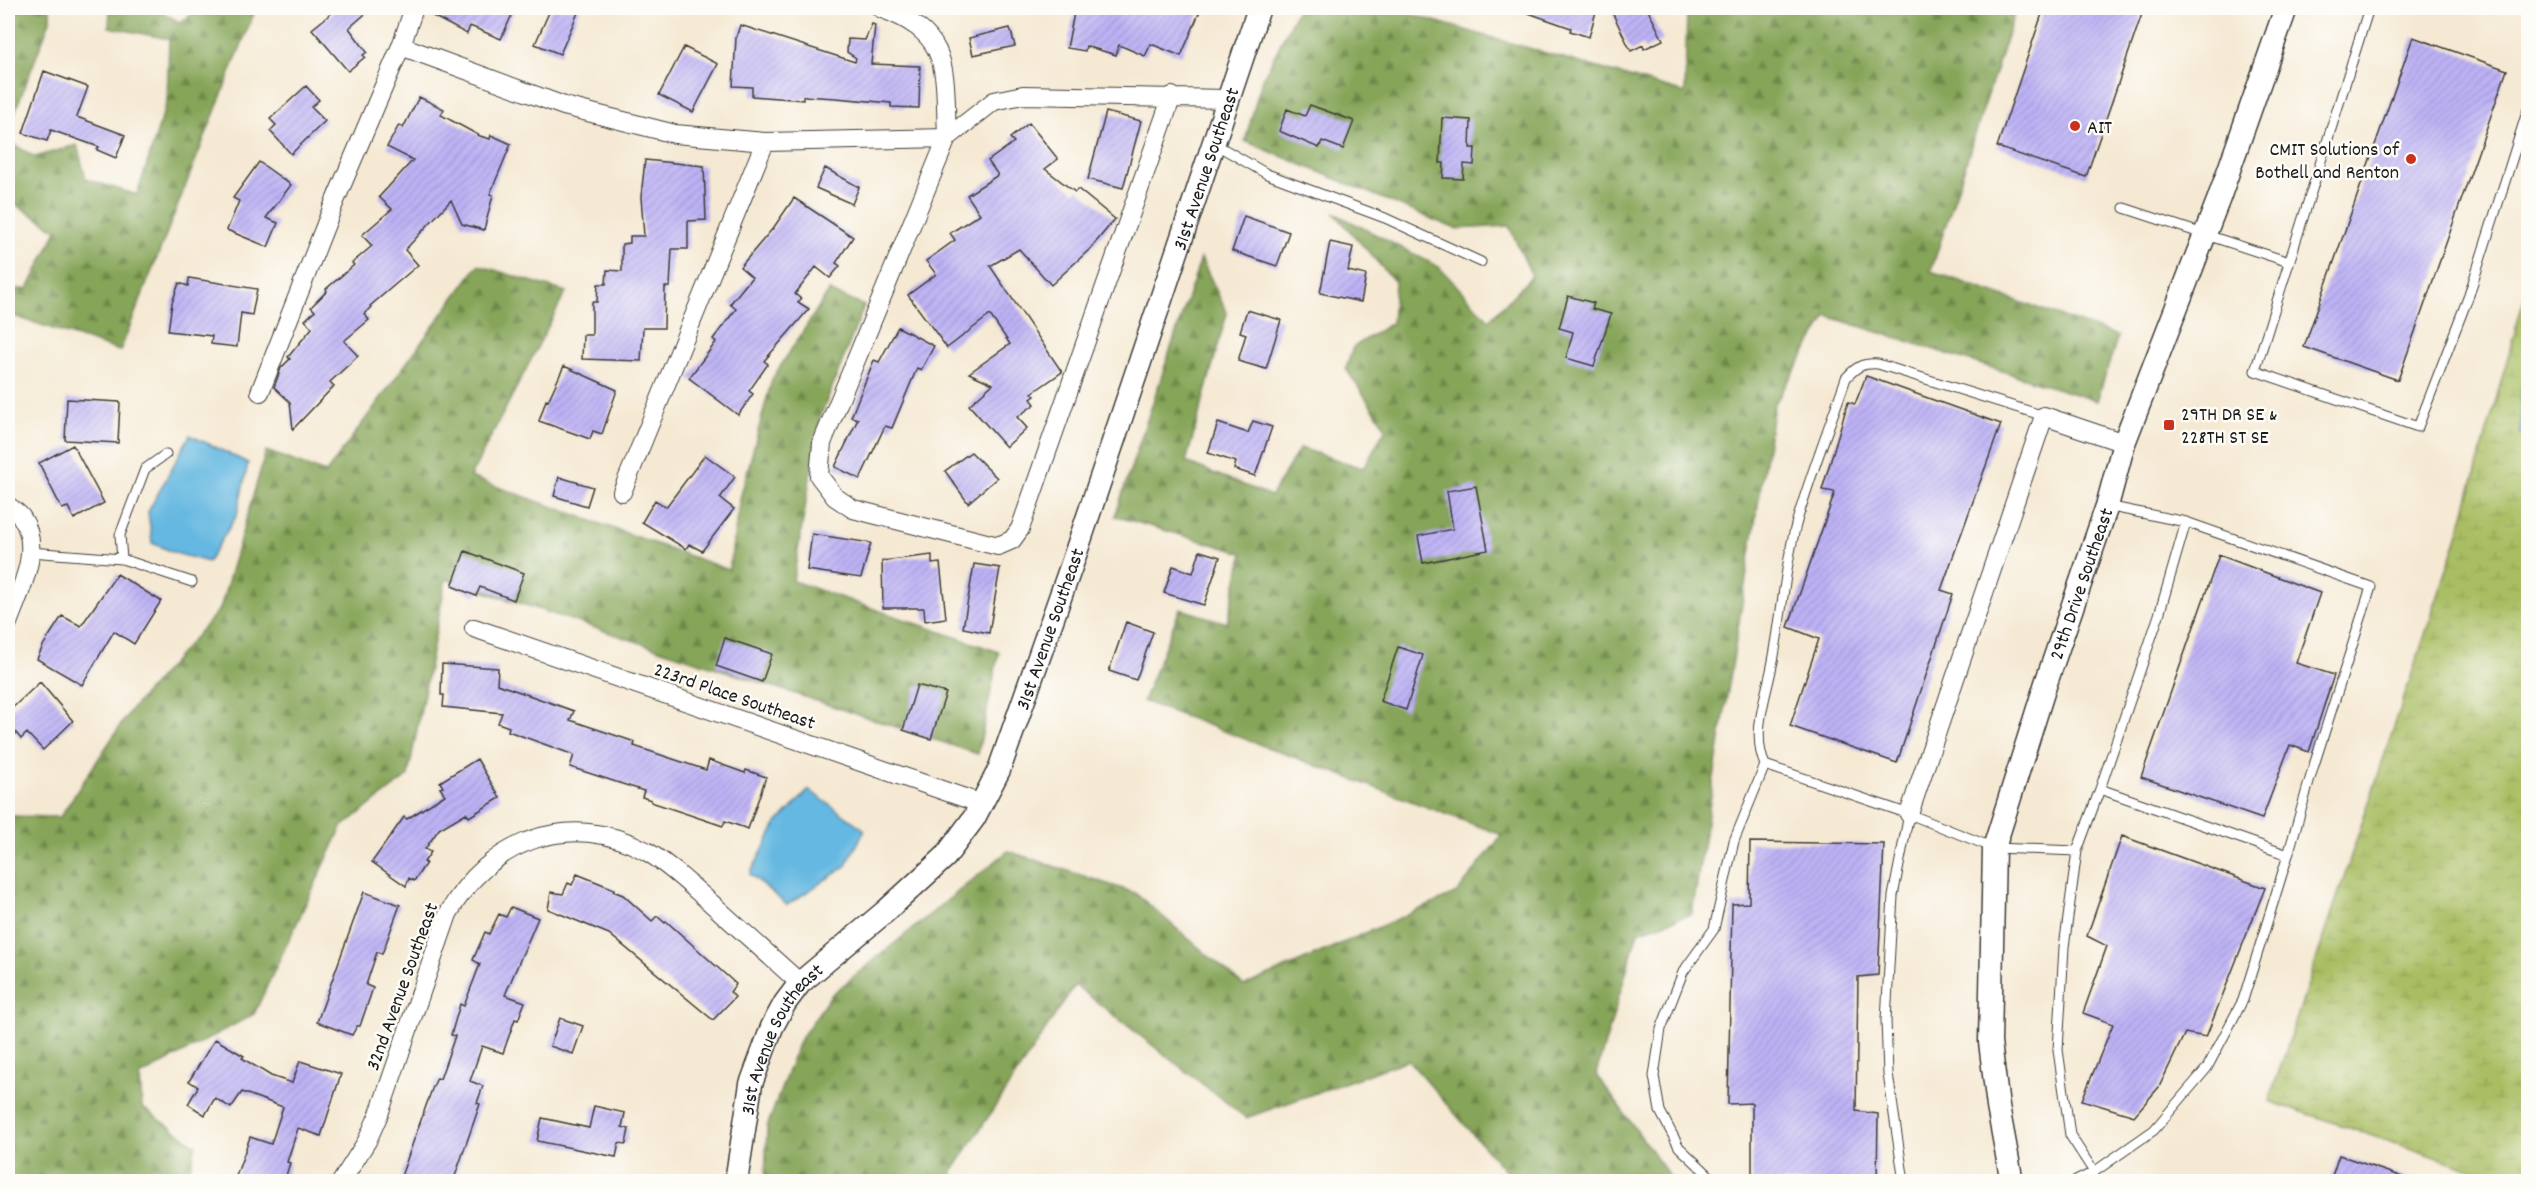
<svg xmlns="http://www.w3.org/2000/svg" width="2536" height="1189" viewBox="0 0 2536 1189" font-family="Dekko,sans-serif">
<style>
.forest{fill:url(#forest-firs);stroke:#51603a;stroke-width:1.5}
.wetland{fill:url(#wetland-marsh);stroke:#626d3f;stroke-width:1.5}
.water{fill:#65b8e1;stroke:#406a7e;stroke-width:1.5}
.building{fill:url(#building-hatch)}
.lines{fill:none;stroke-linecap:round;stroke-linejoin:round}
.service-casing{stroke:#3d3b37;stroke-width:11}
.minor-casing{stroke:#3d3b37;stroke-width:20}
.tertiary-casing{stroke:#3d3b37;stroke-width:25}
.service{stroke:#fff;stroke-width:9}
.minor{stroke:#fff;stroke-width:18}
.tertiary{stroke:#fff;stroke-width:22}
.poi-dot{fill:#c8321e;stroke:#fdfcf7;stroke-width:2}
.labels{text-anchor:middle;stroke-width:5;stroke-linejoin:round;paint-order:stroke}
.poi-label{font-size:20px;fill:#1c1c1c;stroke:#fdfcf7;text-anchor:start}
.street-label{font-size:20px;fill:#1c1c1c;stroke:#fdfcf7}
</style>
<defs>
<pattern id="forest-firs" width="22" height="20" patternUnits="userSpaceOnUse" patternTransform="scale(1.5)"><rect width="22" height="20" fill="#86a558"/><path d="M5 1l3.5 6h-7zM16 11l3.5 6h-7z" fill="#6d8648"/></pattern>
<pattern id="wetland-marsh" width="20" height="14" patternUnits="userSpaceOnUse" patternTransform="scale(1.5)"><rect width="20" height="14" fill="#a9be62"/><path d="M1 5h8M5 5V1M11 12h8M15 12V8" fill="none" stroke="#91a354"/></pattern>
<pattern id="building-hatch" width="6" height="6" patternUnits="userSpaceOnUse" patternTransform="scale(1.5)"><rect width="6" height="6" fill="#bdb2f5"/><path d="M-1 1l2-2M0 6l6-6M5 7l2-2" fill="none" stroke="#a298d1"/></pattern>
</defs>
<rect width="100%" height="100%" fill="#fdfcf7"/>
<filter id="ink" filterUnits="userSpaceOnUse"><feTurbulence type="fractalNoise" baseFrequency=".0167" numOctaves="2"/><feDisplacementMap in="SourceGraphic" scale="12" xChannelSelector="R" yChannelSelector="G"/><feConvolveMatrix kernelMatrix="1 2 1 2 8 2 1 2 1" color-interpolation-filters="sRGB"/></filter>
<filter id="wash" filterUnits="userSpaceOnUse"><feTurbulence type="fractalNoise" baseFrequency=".008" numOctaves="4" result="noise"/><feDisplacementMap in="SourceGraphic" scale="24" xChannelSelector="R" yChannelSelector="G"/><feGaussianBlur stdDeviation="1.35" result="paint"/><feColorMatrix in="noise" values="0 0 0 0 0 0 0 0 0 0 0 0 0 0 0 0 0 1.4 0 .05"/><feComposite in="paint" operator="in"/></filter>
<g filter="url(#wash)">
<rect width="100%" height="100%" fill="#f5e9d3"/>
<path class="forest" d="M8 8H50V21L8 130Z
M110 8H156L180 23 200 8H256L120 351 8 314V289H28L57 230 8 200V141L35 157 77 145 86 179 137 195 167 101 169 39 109 27Z
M1298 8H1389L1685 93 1687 8H2016L1931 271 2118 336 2097 401 1827 316 1774 405 1692 914 1638 932 1596 1074 1673 1181H1514L1408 1060 1246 1118 1075 985 952 1172 955 1181 765 1182 767 1127 799 1041 831 995 1008 851 1135 893 1244 986 1457 893 1502 835 1143 701 1180 609 1227 623 1243 553 1115 516 1201 258 1227 313 1186 462 1271 496 1300 448 1363 468 1386 428 1346 369 1353 347 1392 323 1395 282 1334 213 1439 267 1489 320 1532 276 1509 226 1456 229 1245 141 1261 83Z
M478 265 566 292 470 477 729 570 740 499 772 379 829 291 864 306 820 418 793 581 999 652 978 754 446 579 408 776 342 827 254 1014 140 1076 142 1107 196 1145 187 1181 8 1182V816L60 817 130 711 220 609 266 451 326 473Z"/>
<path class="wetland" d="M2528 285V1181H2507L2269 1101 2457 539Z"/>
<path class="water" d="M2528 365V437L2520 434 2521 389Z
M190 435 248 463 237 515 208 562 175 553 152 543 148 512Z
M809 790 865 830 845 867 787 905 750 874 777 823Z"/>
<g id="blocks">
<path class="building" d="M338 8H372L349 28 367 52 363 55 365 57 348 71 312 29Z
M425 8H515L501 39 470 26 467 34 425 12Z
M551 8H580L560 54 535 44Z
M1075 8H1190L1200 11 1181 56 1151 44 1145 56 1119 45 1116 55 1086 46 1085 51 1067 48Z
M1521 8H1597L1589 37 1570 31 1571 28 1520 10Z
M1610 8H1647L1663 40 1644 49 1643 45 1631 51Z
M2044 8H2144L2086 177 1997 147Z
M872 24 875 25 871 64 920 66 919 108 891 107V103L836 98 803 96V100L752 96V87L733 86 736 38 740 25 855 62 856 58 847 52 848 39 865 40Z
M1010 28 1015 46 973 55 969 38Z
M2413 37 2507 70 2398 380 2304 347Z
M684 47 718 64 693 112 659 95Z
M44 71 88 87 77 117 125 135 116 158 97 150 99 147 51 130 47 141 23 133Z
M306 86 319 100 311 107 325 121 291 154 270 131 276 125 270 119Z
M419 97 444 109 441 115 480 136 490 139 491 135 511 144 490 194 493 195 484 230 462 224 451 200 405 250 418 265 370 306 371 307 364 314 369 320 344 341 358 356 330 382 334 386 293 429 290 402 274 387 281 368 290 359 288 357 312 328 305 320 315 311 311 307 327 291 326 289 354 265 352 263 372 246 362 235 392 209 379 197 413 160 387 147 399 125 403 128Z
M1310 105 1354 121 1343 149 1322 141 1319 148 1279 131 1287 109 1305 116Z
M1106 112 1141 121 1123 188 1088 179Z
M1442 118 1471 120 1470 148H1475L1474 165 1464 164 1463 179 1443 178 1444 163H1440Z
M1029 123 1058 159 1045 169 1075 192 1078 189 1115 219 1090 249 1051 285 1019 249 990 266 1062 372 1032 393 1035 396 1031 399 1035 404 1017 417 1027 428 1006 447 969 405 993 384 969 373 1010 344 990 315 947 348 908 295 936 274 926 261 955 240 950 233 980 214 967 195 998 175 988 161 1014 142 1010 138Z
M645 160 704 166 706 220 688 221V249H672L670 287H665L664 328H643L641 361 582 359 583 335H592V302H597L598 284H606L607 270 622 271V244L630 243V236H644L641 197Z
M259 162 291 185 266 218 278 223 268 247 227 230 239 201 233 198Z
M825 168 859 187 852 204 816 188Z
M794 198 853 237 836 263 840 266 830 278 816 267 795 294 801 299 798 302 809 309 764 361 768 364 749 391 753 394 738 415 689 378 716 342 713 339 736 309 730 304 752 277 740 267 774 227Z
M1244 216 1289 232 1277 266 1232 251Z
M1330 242 1353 247 1348 271 1366 275 1361 302 1320 293Z
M189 278 257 289 252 315 241 313 237 347 211 344 212 336 168 331 172 303 179 283 188 286Z
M1568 296 1594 303 1592 309 1611 314 1594 366 1566 358 1573 332 1559 328Z
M1247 310 1281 320 1266 369 1238 361 1246 334 1240 332Z
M898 327 934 346 921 370 917 368 892 428 885 426 860 479 835 467 858 419 851 417 874 360 879 362Z
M564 366 617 390 602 434 593 431 590 439 539 421 546 400 548 401Z
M1866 376 2001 424 1941 590 1953 594 1897 763 1790 726 1819 639 1788 627 1835 492 1822 490 1848 402 1855 404Z
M67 399 120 402 118 443 65 440Z
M1253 421 1272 427 1255 476 1234 469 1236 462 1208 453 1218 423 1248 433Z
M73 445 104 503 74 519 68 507 62 509 39 463Z
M971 452 997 478 968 503 945 471Z
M705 455 735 477 720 498 734 509 702 551 689 544 686 549 642 522 655 500 666 507Z
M559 477 593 487 587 506 554 496Z
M1476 486 1488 550 1423 563 1418 536 1453 529 1447 491Z
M812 534 871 543 861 578 807 570Z
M465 551 524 573 514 600 480 587 476 596 452 586Z
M1200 551 1220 557 1204 605 1164 593 1173 566 1193 573Z
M932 555V564L940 563 946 618 925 621 924 608H883L882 561Z
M2219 555 2320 593 2296 663 2334 675 2309 752 2290 745 2262 819 2141 777Z
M974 564 1000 568 989 633 963 628Z
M117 574 161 601 134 644 114 631 82 685 37 659 44 644 62 616 81 626Z
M1126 622 1153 632 1136 680 1109 671Z
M725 638 772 654 762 682 716 666Z
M1398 647 1423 655 1406 710 1380 701Z
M442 664 498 668 497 684 574 711 570 720 635 742 634 746 706 770 709 760 745 773 746 770 766 777 748 829 725 821 723 826 651 802V800L642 797 644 791 570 767 574 755 508 731 509 727 498 723 502 713 443 707 444 695H441Z
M40 682 73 721 43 750 27 733 21 739 8 723V712Z
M917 685 946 693 931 739 903 730Z
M477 759 500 798 469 817 466 813 439 829 425 849 431 852 424 862 426 863 414 881 409 878 406 886 372 862 404 817 407 819 445 795 440 788 443 787 440 782Z
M2122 836 2265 888 2206 1037 2185 1033 2159 1087 2134 1116 2082 1100 2113 1024 2083 1013 2107 946 2087 936Z
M1750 842 1884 844 1878 975 1858 977 1856 1111 1878 1114 1877 1182H1752V1103L1728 1104 1732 904 1749 903Z
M577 874 614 889 613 891 623 895 652 921 657 916 665 923 666 921 736 984 730 992 735 997 713 1020 609 934 548 909 551 892 563 894 568 883 572 885Z
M364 892 400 905 382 954 377 952 366 985 373 988 360 1026H357L352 1035 317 1022Z
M511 907 538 918 505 995 525 1002 518 1020 515 1019 503 1053 482 1046 470 1081 483 1086 477 1103 480 1104 453 1182H399L432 1089 437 1078 440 1079 455 1036 451 1035 460 1004 464 1006 480 964 473 960 485 932 489 934 499 914 506 917Z
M560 1018 583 1026 573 1054 550 1046Z
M215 1039 244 1056 242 1058 271 1076 292 1083 300 1061 341 1074 321 1136 298 1128 287 1162 290 1163 284 1182H234L250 1137 271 1144 283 1107 242 1092 231 1108 215 1098 205 1115 188 1104 198 1087 189 1081Z
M594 1106 625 1113 622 1127 629 1129 626 1144 619 1143 616 1157 537 1141 542 1118 589 1128Z
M2339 1155 2408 1179 2407 1182H2330Z"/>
</g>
</g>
<g filter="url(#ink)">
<use href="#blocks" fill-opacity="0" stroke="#3d3b37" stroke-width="1.5"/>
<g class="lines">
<defs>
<path id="service" d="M2369 8 2255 371 2418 427 2469 295 2528 109
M1215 144 1267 174 1385 218 1481 262
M2124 208 2289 262
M2107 506 2186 522
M30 552 122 559 192 582
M122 559 120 535 145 469 166 454
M2100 789 2159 615 2186 522 2371 587 2314 765 2288 855
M1909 814 1765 765C1751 734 1766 697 1772 666 1782 618 1784 568 1797 521 1811 473 1830 425 1846 378 1857 366 1863 363 1878 364L2044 416
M1716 1182 1679 1147 1660 1111 1654 1076 1661 1029 1683 972 1714 929 1734 841 1765 765
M1904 1182 1888 1074 1886 1020 1893 896 1909 814 1994 848 2077 851 2064 947 2058 1050 2070 1135 2094 1172 2154 1130 2207 1068 2243 1000 2288 855 2100 789 2077 851
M2074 1182 2094 1172"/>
<path id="minor" d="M414 8 401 46 564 106 675 134 765 142
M880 8C953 34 944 70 947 138
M947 138 994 101 1023 95 1228 99
M260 392 335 201 401 46
M622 492 765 142 947 138 822 443 819 476 835 497 853 509 998 546 1012 540 1020 529 1172 96
M8 506C12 509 19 513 22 518 43 550 19 592 8 623
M474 628 982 804
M1909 814 2044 416 2124 443
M341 1182 367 1141 379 1114 448 914C488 841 570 809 646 851 670 865 690 885 711 903 740 929 770 956 800 983"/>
<g id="tertiary">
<path id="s1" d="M736 1182 751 1084 772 1027 785 1003 800 983 886 911 945 857 974 818 999 770 1073 561 1259 8"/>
<path id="s2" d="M2012 1182 1998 1107 1990 1042 1994 848 2046 683 2107 506 2124 443 2219 198 2286 8"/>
</g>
</defs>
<use href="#service" class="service-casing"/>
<use href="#minor" class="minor-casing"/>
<use href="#tertiary" class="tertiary-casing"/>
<use href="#service" class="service"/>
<use href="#minor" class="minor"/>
<use href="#tertiary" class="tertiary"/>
</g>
</g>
<g class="poi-dot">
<circle cx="2075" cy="126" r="6"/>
<circle cx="2411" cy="159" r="6"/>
<rect x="2163" y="419" width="12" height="12" rx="3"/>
</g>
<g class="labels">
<g class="poi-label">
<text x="2087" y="133">AIT</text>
<text x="2399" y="155" text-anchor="end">CMIT Solutions of<tspan x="2399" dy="23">Bothell and Renton</tspan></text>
<text x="2181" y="420">29TH DR SE &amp;<tspan x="2181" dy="23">228TH ST SE</tspan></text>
</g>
<g class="street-label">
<text dy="7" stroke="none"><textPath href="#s1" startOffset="1143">31st Avenue Southeast</textPath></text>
<text dy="7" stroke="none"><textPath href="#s2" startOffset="614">29th Drive Southeast</textPath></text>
<text dy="7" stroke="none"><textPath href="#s1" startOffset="657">31st Avenue Southeast</textPath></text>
<text transform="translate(735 695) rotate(19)" y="7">223rd Place Southeast</text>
<text transform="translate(401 986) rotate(-70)" y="7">32nd Avenue Southeast</text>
<text dy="7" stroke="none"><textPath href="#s1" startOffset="153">31st Avenue Southeast</textPath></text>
</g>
</g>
<rect width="2536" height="1189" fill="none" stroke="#fdfcf7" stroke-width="30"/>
</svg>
